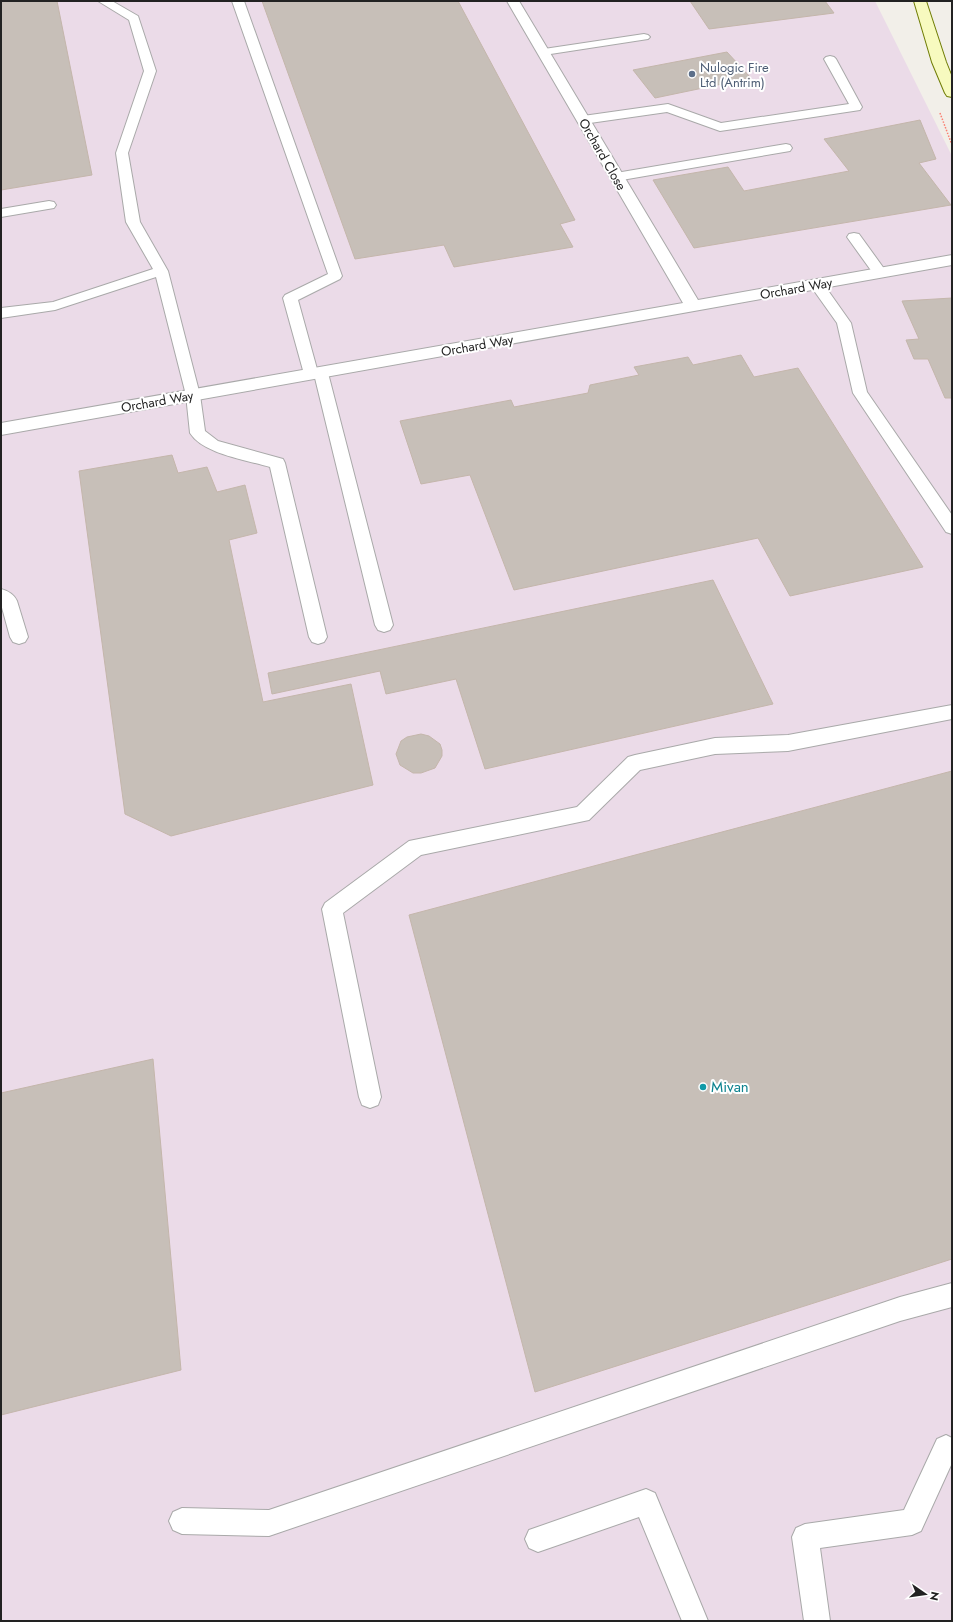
<svg xmlns="http://www.w3.org/2000/svg" width="953" height="1622" viewBox="0 0 953 1622" font-family="Jost,sans-serif">
<style>
.industrial{fill:#ebdbe8}
.building{fill:#c7bfb8;stroke:#c4b6ab}
.lines{fill:none;stroke-linecap:round;stroke-linejoin:round}
.service-casing{stroke:#a9a9a9;stroke-width:2}
.minor-casing{stroke:#a9a9a9;stroke-width:2}
.secondary-casing{stroke:#707d05;stroke-width:2}
.path{stroke:#fa8072;stroke-width:1.5;stroke-dasharray:1.5 1.5;stroke-linecap:butt}
.service{fill:#fff;fill-rule:evenodd}
.minor{fill:#fff;fill-rule:evenodd}
.secondary{fill:#f7fabf;fill-rule:evenodd}
.service-dot{fill:#5c6f8a;stroke:#fff;stroke-width:1.5}
.culture-dot{fill:#0f9aa8;stroke:#fff;stroke-width:1.5}
.labels{text-anchor:middle;stroke-width:4;stroke-linejoin:round;paint-order:stroke}
.far-service-label{font-size:13px;fill:#4e5e75;stroke:#fff;text-anchor:start}
.far-street-label{font-size:13px;fill:#222;stroke:#fff}
.culture-label{font-size:15px;fill:#0d838f;stroke:#fff;text-anchor:start}
</style>
<rect width="100%" height="100%" fill="#f2efe9"/>
<path class="industrial" d="M1 1H875L952 156V1621H1Z"/>
<path class="building" d="M1 1H57L92 175 1 190Z
M262 1H458L575 220 560 224 573 247 454 267 444 245 355 259Z
M690 1H825L834 13 709 29Z
M727 52 751 78 655 98 633 70Z
M920 120 936 159 919 163 951 205 694 248 653 180 728 167 744 191 849 171 824 139Z
M952 298V398H945L928 359H914L906 340 919 339 902 301Z
M741 355 754 377 798 368 923 567 790 596 758 538 514 590 470 475 421 484 400 421 511 400 514 407 588 393 590 385 639 375 634 367 688 357 693 365Z
M172 455 178 473 207 467 217 492 245 485 257 533 229 540 263 702 351 684 373 785 171 836 125 814 79 471Z
M713 580 773 704 485 769 456 679 386 694 380 671 272 694 268 673Z
M421 734 429 736 440 744 442 750V756L435 768 421 773H413L400 765 396 754 401 741 407 737Z
M952 771V1259L535 1392 409 915Z
M153 1059 181 1370 1 1415V1093Z"/>
<g class="lines">
<defs>
<path id="service" d="M98 1H112L138 16 156 71 128 153 140 222 168 271 200 395 205 431 218 441 283 459 285 463 327 637 324 642 318 644 312 642 309 637 270 467C247 460 203 454 190 433L186 395 156 277 55 310 1 318V308L53 302 153 269 126 222 116 153 144 71 129 20Z
M232 1H244L342 276 340 279 298 300 317 369 321 368 326 370 328 373 393 625 390 630 384 632 378 630 375 625 315 378 311 379 306 377 304 374 283 298 285 295 328 274Z
M644 34 648 35 650 37 648 39 544 55 540 54 538 52 540 50 544 49Z
M830 56 834 57 836 59 862 107 860 110 720 131 667 112 583 124 579 123 577 120 579 117 583 116 668 104 721 123 849 104 824 59 826 57Z
M786 144 790 145 792 148 790 151 616 181 611 180 610 177 611 174 616 173Z
M49 201 54 202 56 205 54 208 1 217V209Z
M854 233 859 234 885 270 887 273 885 276 880 277 875 276 847 237 849 234Z
M817 281 822 282 851 323 867 392 952 515V534L946 532 853 393 837 323 810 285 812 282Z
M1 589C8 591 14 594 17 601L28 637 25 642 19 644 13 642 10 637 1 604Z
M952 705V719L788 751 715 754 640 770 589 820 421 855 343 913 381 1097 378 1105 370 1108 362 1105 359 1097 322 909 325 903 409 841 577 807 628 757 635 755 715 738 788 735Z
M952 1283V1307L900 1321 269 1536 182 1534 173 1530 169 1521 173 1512 182 1508 269 1510 900 1297Z
M946 1435 952 1438V1463L921 1531 912 1535 820 1548 830 1621H804L792 1537 796 1528 805 1524 904 1510 937 1439Z
M646 1489 655 1493 708 1621H682L639 1517 538 1552 529 1548 525 1539 529 1530Z"/>
<path id="minor" d="M507 1H519L698 300 952 255V265L1 435V423L683 303Z"/>
<path id="secondary" d="M914 1H926L946 62 952 77V97L947 96 945 93 932 62Z"/>
</defs>
<use href="#service" class="service-casing"/>
<use href="#minor" class="minor-casing"/>
<use href="#secondary" class="secondary-casing"/>
<path class="path" d="M940 113 952 145"/>
<use href="#service" class="service"/>
<use href="#minor" class="minor"/>
<use href="#secondary" class="secondary"/>
</g>
<circle class="service-dot" cx="692" cy="74" r="4"/>
<circle class="culture-dot" cx="703" cy="1087" r="4"/>
<g class="labels">
<g class="far-service-label">
<text x="700" y="72">Nulogic Fire<tspan x="700" dy="15">Ltd (Antrim)</tspan></text>
</g>
<g class="far-street-label">
<text transform="translate(603 154) rotate(60)" y="5">Orchard Close</text>
<text transform="translate(796 288) rotate(-10)" y="5">Orchard Way</text>
<text transform="translate(477 345) rotate(-10)" y="5">Orchard Way</text>
<text transform="translate(157 401) rotate(-10)" y="5">Orchard Way</text>
</g>
<g class="culture-label">
<text x="711" y="1092">Mivan</text>
</g>
</g>
<rect width="953" height="1622" fill="none" stroke="#222222" stroke-width="4"/>
<g transform="translate(925 1594) rotate(103)" stroke="#ffffff" stroke-width="3" paint-order="stroke">
<path d="M0-3L7 15L0 10L-7 15Z" fill="#222222"/>
<text y="-6" font-size="11" font-weight="bold" text-anchor="middle" fill="#222222">N</text>
</g>
</svg>
